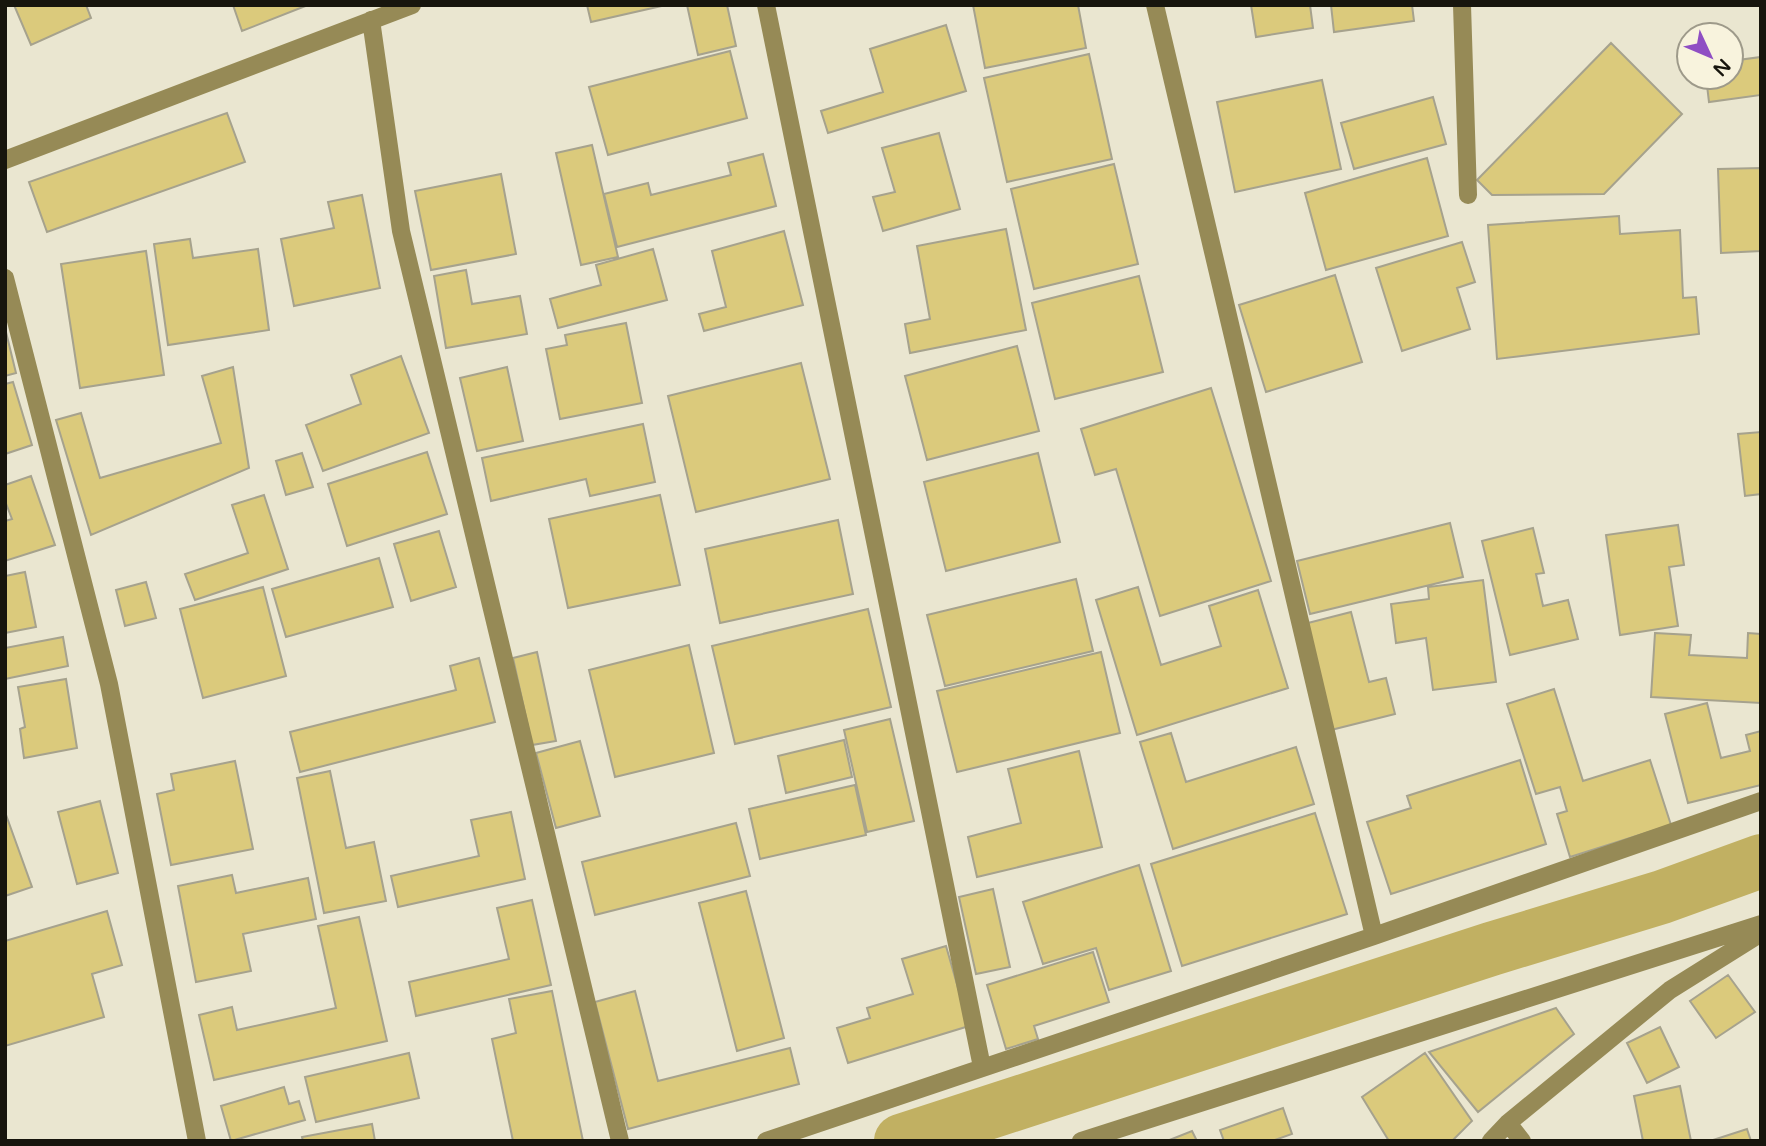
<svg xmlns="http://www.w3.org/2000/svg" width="1766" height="1146" viewBox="0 0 1766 1146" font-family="'Varela Round',sans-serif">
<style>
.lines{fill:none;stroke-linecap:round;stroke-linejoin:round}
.canal{stroke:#c1b062;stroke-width:54}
.building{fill:#dbca7c;stroke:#a6a28d;stroke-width:2}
.minor{stroke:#968a56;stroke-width:18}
</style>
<rect width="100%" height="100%" fill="#eae6d0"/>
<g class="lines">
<path class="canal" d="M901 1141 1491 949 1662 897 1761 861"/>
</g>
<path class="building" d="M14 5H86L91 18 31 45Z
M233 5H308L242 31Z
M587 5H666L591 22Z
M687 5H727L736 46 698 55Z
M973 5H1078L1086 48 985 68Z
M1251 5H1310L1313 28 1256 37Z
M1331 5H1412L1414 21 1334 32Z
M946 25 966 91 828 133 821 111 883 92 870 49Z
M1611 43 1682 114 1604 194 1492 195 1477 180Z
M730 51 747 118 608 155 589 87Z
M1089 54 1112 159 1007 182 984 78Z
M1761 57V95L1709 102 1706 77H1731V61Z
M1322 80 1341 169 1235 192 1217 102Z
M1433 97 1446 144 1354 169 1341 123Z
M227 113 245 162 47 232 29 182Z
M939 133 960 209 883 231 873 197 895 192 882 148Z
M592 145 618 257 581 265 556 153Z
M763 154 776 206 617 247 604 194 648 183 651 195 731 175 728 163Z
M1427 158 1448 236 1326 270 1305 193Z
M1114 164 1138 264 1034 289 1011 189Z
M1761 168V251L1721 253 1718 169Z
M501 174 516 254 431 270 415 191Z
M362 195 380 288 294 306 281 239 334 228 328 202Z
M1619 216 1620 234 1680 230 1683 298 1696 297 1699 334 1497 359 1488 225Z
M1006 229 1026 330 910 353 905 324 930 319 917 246Z
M784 231 803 305 704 331 699 314 726 307 712 251Z
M190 239 193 258 258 249 269 330 168 345 154 244Z
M1462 242 1475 282 1457 288 1470 329 1402 351 1376 268Z
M653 249 667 300 558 328 550 299 601 285 596 265Z
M146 251 164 375 80 388 61 264Z
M466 270 472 304 520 296 527 334 446 348 434 276Z
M1335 275 1362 362 1266 392 1239 305Z
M1139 276 1163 372 1055 399 1032 303Z
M626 323 642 403 560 419 546 349 567 345 565 335Z
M5 328 16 373 5 376Z
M1017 346 1039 431 927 460 905 376Z
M401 356 429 433 323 471 306 425 361 404 351 375Z
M801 363 830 479 696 512 668 396Z
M233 367 249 468 91 535 56 420 81 413 100 478 221 443 202 376Z
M507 367 523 441 477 451 460 378Z
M13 382 32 445 5 454V384Z
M1211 388 1271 581 1160 616 1116 469 1095 475 1081 429Z
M643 424 655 482 590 496 586 479 491 501 482 458Z
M1761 432V494L1745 496 1738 434Z
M427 452 447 514 347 546 328 484Z
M302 453 313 487 286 495 276 461Z
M1038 453 1060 542 946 571 924 482Z
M31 476 55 545 5 561V521L12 519 5 501V485Z
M264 495 288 569 195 600 185 574 248 553 232 505Z
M660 495 680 585 568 608 549 519Z
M838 520 853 594 720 623 705 549Z
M1450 523 1463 577 1310 614 1297 561Z
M1678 525 1684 565 1669 567 1678 626 1620 635 1606 535Z
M1533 528 1544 573 1536 574 1543 606 1568 600 1578 639 1510 655 1482 541Z
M439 531 456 587 411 601 394 544Z
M379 558 393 607 286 637 272 589Z
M25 572 36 627 5 633V576Z
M1076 579 1093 651 945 686 927 615Z
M1483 580 1496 682 1433 690 1426 638 1396 643 1391 604 1429 599 1428 587Z
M146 582 156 618 125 626 116 590Z
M263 587 286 676 203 698 180 609Z
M1138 587 1161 665 1221 646 1209 606 1258 590 1288 688 1137 735 1096 600Z
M868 609 891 707 735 744 712 646Z
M1351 612 1369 682 1386 678 1395 714 1331 730 1304 624Z
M1655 633 1691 635 1689 655 1747 658 1748 633 1761 634V703L1651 697Z
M63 637 68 666 5 679V648Z
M689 645 714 753 615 777 589 670Z
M537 652 556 741 532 745 513 658Z
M1101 652 1120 733 957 772 937 691Z
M479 658 495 722 300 772 290 732 456 690 450 666Z
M66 679 77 748 24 758 20 729 25 727 18 687Z
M1554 689 1583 781 1650 760 1671 825 1570 857 1557 814 1567 811 1560 787 1536 794 1507 704Z
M1707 703 1721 758 1750 751 1746 735 1761 731V785L1688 803 1665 714Z
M890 719 914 821 867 832 844 730Z
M1171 733 1186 782 1296 747 1314 804 1173 849 1140 742Z
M844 740 852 777 786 793 778 756Z
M580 741 600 816 556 828 536 753Z
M1079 751 1102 847 977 877 968 837 1021 823 1008 769Z
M1520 760 1546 844 1391 894 1367 822 1411 808 1407 796Z
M235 761 253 849 171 865 157 794 174 790 171 774Z
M330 771 346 848 374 842 386 901 324 913 297 778Z
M855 785 866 835 760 859 749 809Z
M100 801 118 873 77 884 58 812Z
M5 812 32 887 5 896Z
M511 812 525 879 398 907 391 876 479 856 471 820Z
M1315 813 1347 914 1182 966 1151 864Z
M736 823 750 876 595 915 582 862Z
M1139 865 1171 971 1109 990 1096 948 1043 964 1023 902Z
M232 875 236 893 308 878 316 919 243 934 251 971 196 982 178 886Z
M993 889 1010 967 976 974 959 897Z
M746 891 784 1038 737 1051 699 903Z
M532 900 551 985 416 1016 409 982 509 959 497 908Z
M107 911 122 965 92 974 104 1017 5 1046V941Z
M359 917 387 1041 214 1080 199 1015 232 1007 237 1030 336 1008 318 926Z
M946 946 969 1026 848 1063 837 1028 870 1018 867 1008 913 994 902 959Z
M1093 952 1109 1002 1034 1026 1038 1039 1006 1049 987 985Z
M1728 975 1755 1012 1716 1038 1690 1001Z
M552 991 583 1141H513L492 1039 516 1033 509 999Z
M635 991 658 1081 790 1048 799 1084 628 1129 595 1002Z
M1556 1008 1574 1034 1478 1112 1429 1052Z
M1660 1027 1679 1067 1647 1083 1627 1043Z
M409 1053 419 1098 316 1122 305 1077Z
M1425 1053 1472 1121 1452 1141H1389L1362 1097Z
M1680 1086 1691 1141H1643L1634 1096Z
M284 1087 289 1104 299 1101 305 1120 231 1141 221 1106Z
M1283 1108 1292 1134 1272 1141H1224L1220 1130Z
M372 1124 375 1141H303L302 1137Z
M1747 1129 1751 1141H1710Z
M1192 1131 1197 1141H1167Z"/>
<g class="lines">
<path class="minor" d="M766 5 982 1067
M1155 5 1374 936
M1462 5 1468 195
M371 20 401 231 620 1141
M5 160 412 5
M5 278 109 684 197 1141
M1508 1123 1522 1141
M766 1141 1374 936 1761 801
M1081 1141 1761 924
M1491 1141 1508 1123 1670 990 1761 933"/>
</g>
<rect width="1766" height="1146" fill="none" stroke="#17150d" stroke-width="14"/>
<g transform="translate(1710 56) rotate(134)"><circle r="33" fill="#f8f3dd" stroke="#9e9a8a" stroke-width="2"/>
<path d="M0-5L12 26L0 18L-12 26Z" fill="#8f4ec3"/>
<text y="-10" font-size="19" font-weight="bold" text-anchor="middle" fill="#17150d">N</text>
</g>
</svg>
